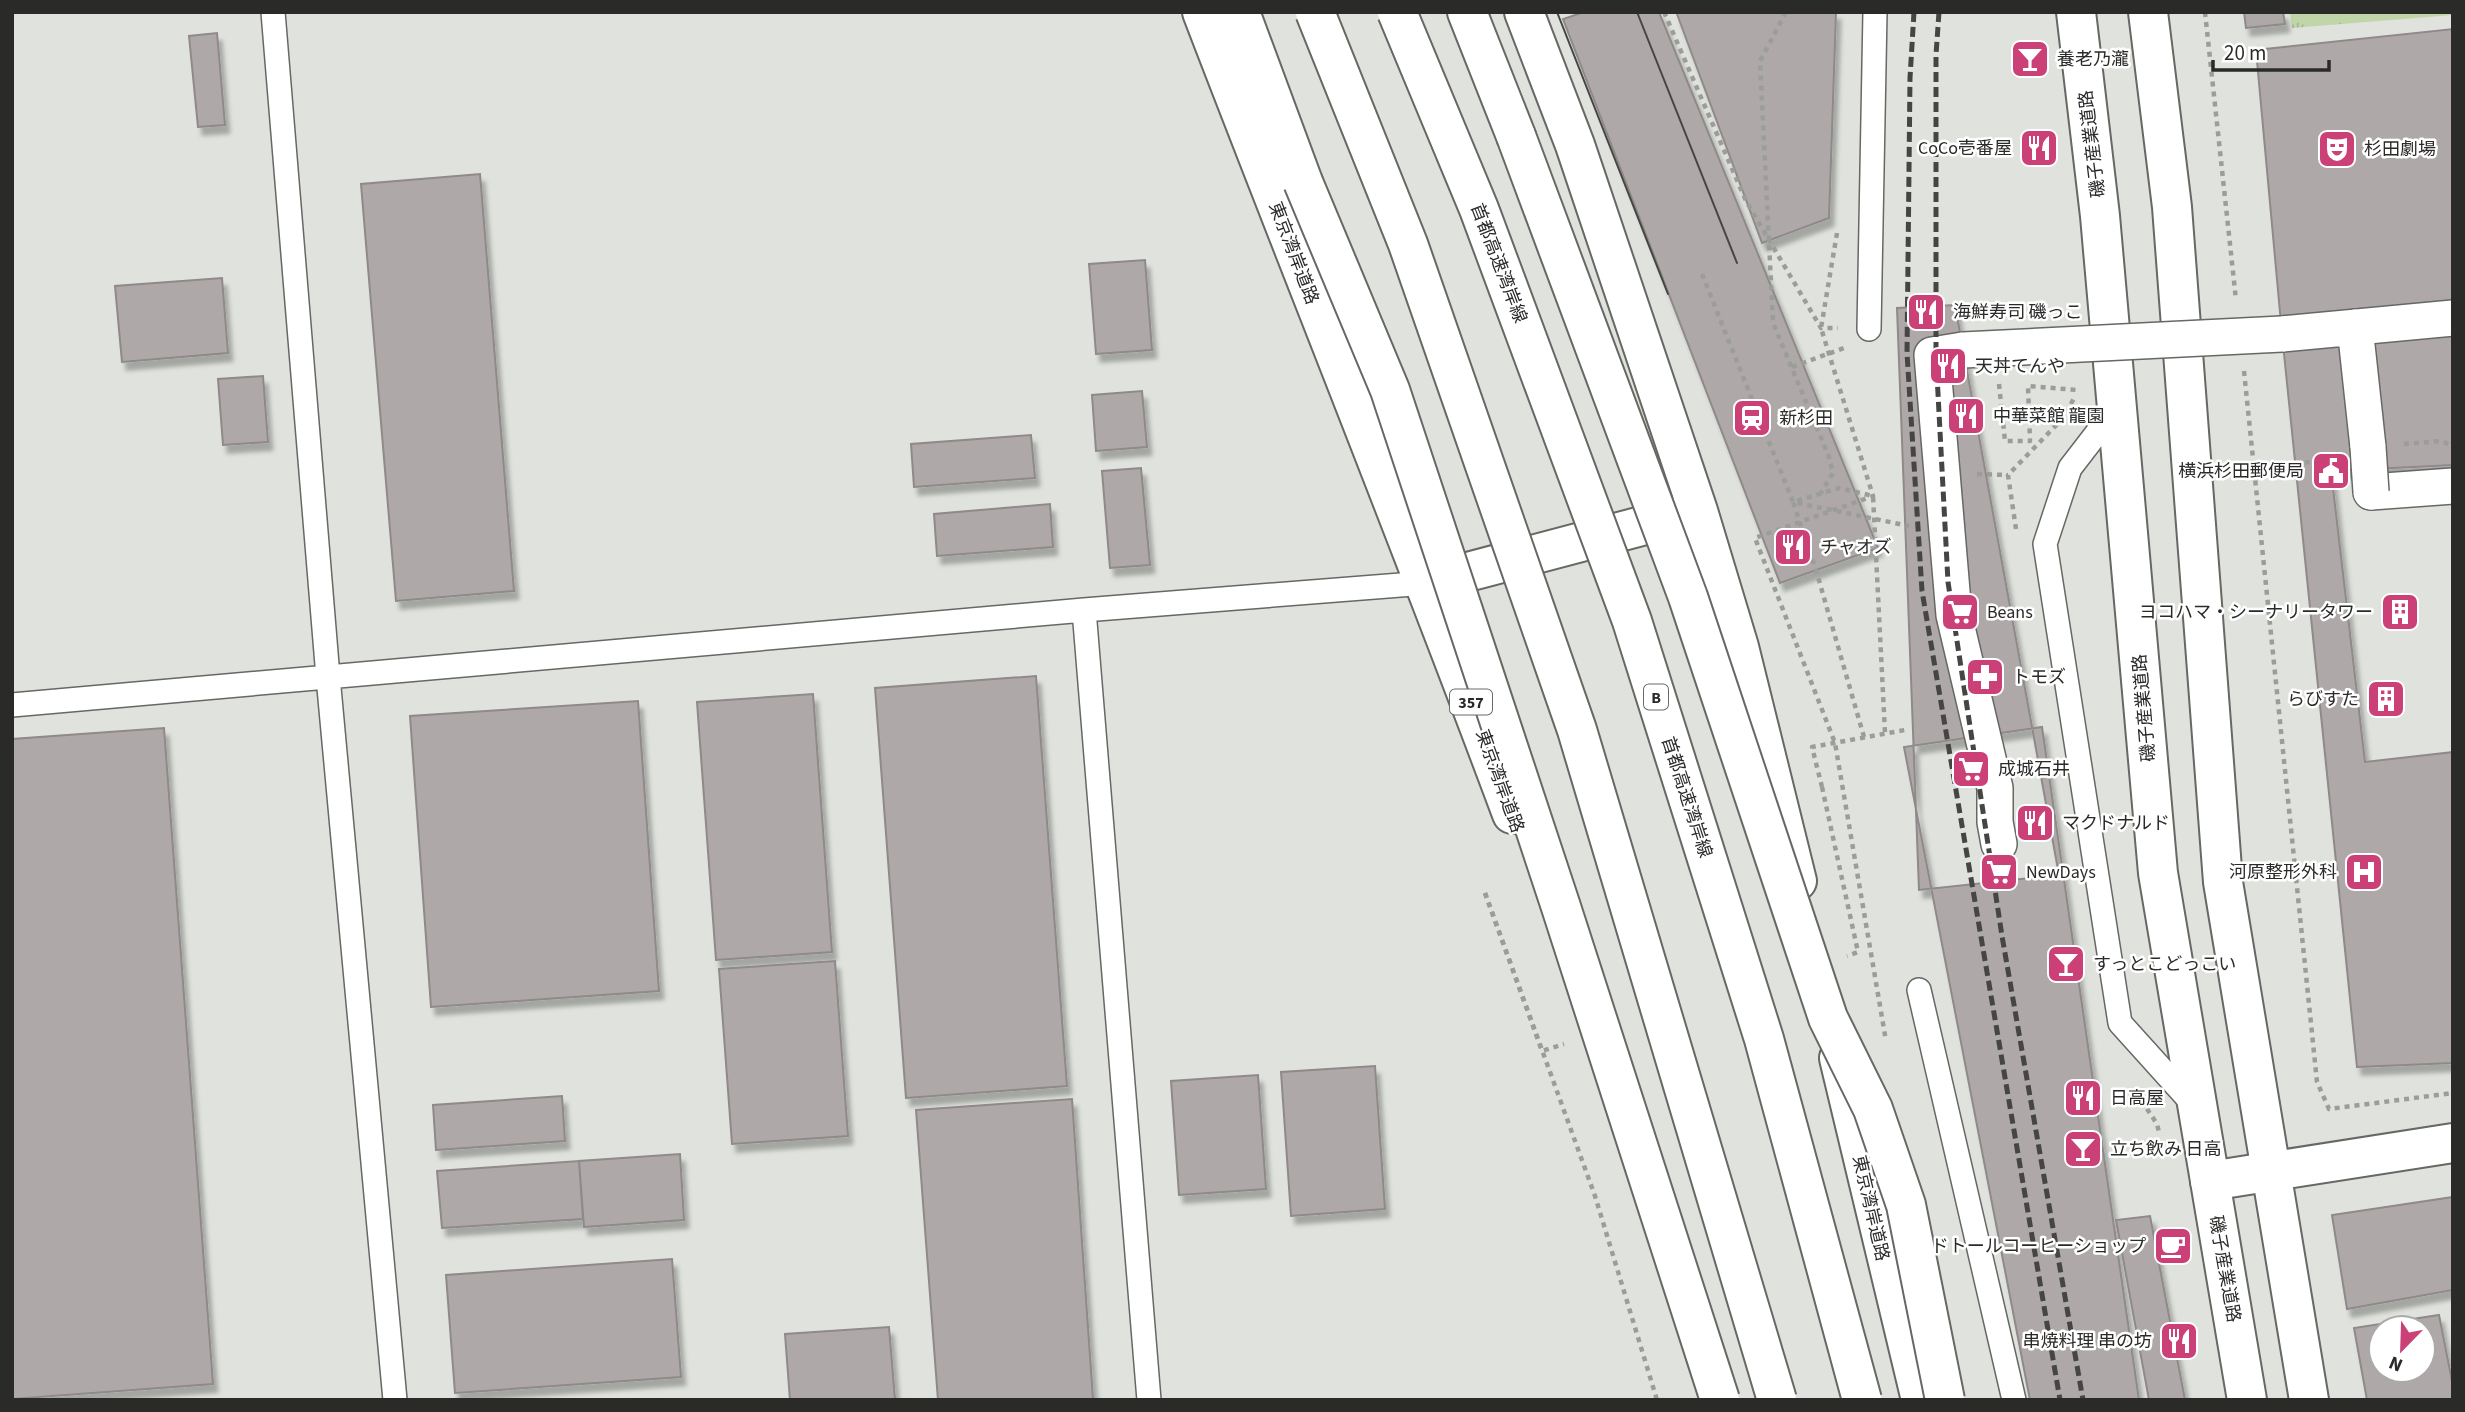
<svg xmlns="http://www.w3.org/2000/svg" width="2465" height="1412" viewBox="0 0 2465 1412" font-family="'Source Sans 3','Noto Sans JP',sans-serif">
<style>
.park{fill:url(#park-tufts)}
.building{fill:#afa8a9;stroke:#90898b;stroke-width:2;fill-rule:evenodd;filter:url(#shadow)}
.lines{fill:none;stroke-linecap:round;stroke-linejoin:round}
.service-casing{stroke:#656863;stroke-width:26}
.pedestrian-casing{stroke:#656863;stroke-width:38}
.minor-casing{stroke:#656863;stroke-width:42}
.tertiary-casing{stroke:#656863;stroke-width:42}
.trunk-casing{stroke:#656863;stroke-width:42}
.motorway-casing{stroke:#656863;stroke-width:42}
.path{stroke:#9b9d99;stroke-width:4.5;stroke-dasharray:5 5;stroke-linecap:butt}
.service{stroke:#fff;stroke-width:23}
.pedestrian{stroke:#fff;stroke-width:35}
.minor{stroke:#fff;stroke-width:38}
.tertiary{stroke:#fff;stroke-width:38}
.trunk{stroke:#fff;stroke-width:38}
.motorway{stroke:#fff;stroke-width:38}
.tram{stroke:#454643;stroke-width:2}
.rail{stroke:#454643;stroke-width:5;stroke-dasharray:10 5;stroke-linecap:butt}
.pedestrian-bridge-casing{stroke:#656863;stroke-width:38;stroke-linecap:butt}
.motorway-bridge-casing{stroke:#656863;stroke-width:42;stroke-linecap:butt}
.path-bridge{stroke:#9b9d99;stroke-width:4.5;stroke-dasharray:5 5;stroke-linecap:butt}
.pedestrian-bridge{stroke:#fff;stroke-width:35}
.motorway-bridge{stroke:#fff;stroke-width:38}
.labels{text-anchor:middle;stroke-width:5;stroke-linejoin:round;paint-order:stroke}
.shield{fill:#fff;stroke:#6a6b69;stroke-width:2}
.shield-label{font-size:16px;font-weight:bold;fill:#2a2b29}
.poi-label{font-size:18px;fill:#2a2b29;stroke:#fff;text-anchor:start}
.street-label{font-size:18px;fill:#2a2b29;stroke:#fff}
</style>
<defs>
<pattern id="park-tufts" width="24" height="20" patternUnits="userSpaceOnUse" patternTransform="scale(1.75)"><rect width="24" height="20" fill="#c0d5a8"/><path d="M3 7l-1-3M5 7V3M7 7l1-3M15 17l-1-3M17 17v-4M19 17l1-3" fill="none" stroke="#a5b791"/></pattern>
<filter id="shadow"><feDropShadow dx="4.5" dy="8" stdDeviation="2" flood-color="#0004"/></filter>
</defs>
<rect width="100%" height="100%" fill="#e0e3dd"/>
<path class="park" d="M2290 12H2453V15L2292 28Z"/>
<path class="building" d="M1584 12H1659L1878 548 1780 583 1563 19Z
M1680 12H1836L1829 218 1762 243 1677 14Z
M2244 12H2283L2285 24 2246 28Z
M2453 29V1063L2357 1067 2282 334 2256 50Z
M217 33 225 125 198 127 189 36Z
M480 174 514 591 396 601 361 184Z
M1145 260 1152 350 1096 354 1089 264Z
M222 278 228 353 122 362 115 286Z
M1955 305 2059 875 1919 890 1897 308Z
M263 376 268 442 223 445 218 379Z
M1142 391 1147 447 1096 451 1092 395Z
M1031 435 1035 478 914 487 911 444Z
M2453 465V752L2365 762 2331 471Z
M1141 468 1150 565 1110 568 1102 471Z
M1050 504 1053 547 937 556 934 514Z
M1036 676 1067 1086 906 1098 875 688Z
M813 694 832 952 716 960 697 702Z
M638 701 659 991 431 1007 410 716Z
M2042 727 2139 1400H2030L1904 747Z
M164 728 213 1384 12 1399V739Z
M835 961 848 1136 732 1144 719 969Z
M1375 1066 1385 1209 1291 1216 1281 1072Z
M1258 1075 1266 1189 1179 1195 1171 1081Z
M562 1096 565 1141 436 1150 433 1105Z
M1072 1099 1093 1399 938 1400 916 1110Z
M680 1154 684 1220 584 1227 579 1161Z
M579 1161 583 1219 442 1228 437 1171Z
M2453 1197V1290L2347 1309 2332 1215Z
M2150 1216 2185 1400H2149L2116 1220Z
M672 1259 681 1377 455 1393 446 1275Z
M2439 1315 2453 1386V1400H2367L2354 1328ZM2381 1328H2423V1370H2381Z
M889 1327 895 1400H790L785 1334Z"/>
<g class="lines">
<defs>
<path id="service" d="M273 12 328 677 395 1400
M1869 329 1875 12
M2117 407 2070 468 2045 544 2120 1023 2194 1105
M1084 610 1149 1400
M12 705 1084 610 1426 583
M1919 990 2014 1400"/>
<path id="pedestrian" d="M2355 327 2368 447
M2282 334 2453 318
M1963 350 1932 355 1954 615 1995 788V822L1999 844
M2371 492 2453 486"/>
<path id="minor" d="M2210 1181 2453 1143"/>
<path id="tertiary" d="M2076 12 2100 216 2158 873 2247 1400
M2148 12 2172 207 2223 882 2309 1400
M1426 583 1691 513"/>
<path id="trunk" d="M1202 12C1305 280 1412 545 1512 814
M1524 12 1575 145 1698 511 1739 647 1797 881"/>
<path id="motorway" d="M1240 12 1303 182
M1467 12 1516 136
M1839 1058 1921 1400"/>
</defs>
<use href="#service" class="service-casing"/>
<use href="#pedestrian" class="pedestrian-casing"/>
<use href="#minor" class="minor-casing"/>
<use href="#tertiary" class="tertiary-casing"/>
<use href="#trunk" class="trunk-casing"/>
<use href="#motorway" class="motorway-casing"/>
<path class="path" d="M1664 12 1746 201 1821 328H1838
M1786 12 1760 61 1773 323 1829 457 1833 473 1821 493
M2205 12 2236 300
M1837 233 1821 328 1873 496 1755 538 1835 743 1886 1041
M1702 274 1793 502 1909 526
M1792 367 1844 348
M2244 371 2317 1082 2329 1109 2453 1093
M1999 384 2005 441H2030L2028 386 2077 390
M2404 444 2441 441 2453 446
M2255 467 2331 460
M1977 474 2008 475
M2016 529 2008 475 2065 416 2075 396
M1864 737 1816 570 1793 502 1839 488 1873 496 1885 733
M1822 787 1812 747 1905 730
M1485 893 1595 1196 1657 1400
M2136 1092 2157 1124 2159 1132"/>
<use href="#service" class="service"/>
<use href="#pedestrian" class="pedestrian"/>
<use href="#minor" class="minor"/>
<use href="#tertiary" class="tertiary"/>
<use href="#trunk" class="trunk"/>
<use href="#motorway" class="motorway"/>
<path class="tram" d="M1557 12 1668 294
M1637 12 1737 263"/>
<path class="rail" d="M1914 12 1910 78 1907 353 1922 591 2060 1400
M1939 12 1936 55V356L1948 582 2002 936 2083 1400"/>
<defs>
<path id="pedestrian-bridge" d="M1963 350 2282 334
M2368 447 2371 492"/>
<path id="motorway-bridge" d="M1315 12 1408 244 1577 730 1777 1400
M1397 12 1479 209 1632 621 1764 1039 1862 1400
M1516 136 1688 597 1828 1018 1873 1109 1906 1205 1945 1400
M1303 182 1390 390 1561 907 1720 1400"/>
</defs>
<use href="#pedestrian-bridge" class="pedestrian-bridge-casing"/>
<use href="#motorway-bridge" class="motorway-bridge-casing"/>
<path class="path-bridge" d="M1822 787 1858 952 1847 956
M1485 893 1542 1051 1564 1044"/>
<use href="#pedestrian-bridge" class="pedestrian-bridge"/>
<use href="#motorway-bridge" class="motorway-bridge"/>
</g>
<defs>
<symbol id="bar-square" viewBox="-11 -11 22 22"><rect x="-9" y="-9" width="18" height="18" rx="4" fill="#cb4076" stroke="#fff"/><path d="M-6-5H6L.8 .8V4.5H3.5V6h-7V4.5H-.8V.8Z" fill="#fff"/></symbol>
<symbol id="restaurant-square" viewBox="-11 -11 22 22"><rect x="-9" y="-9" width="18" height="18" rx="4" fill="#cb4076" stroke="#fff"/><path d="M-5-6h1v4h1v-4h1v4h1v-4h1v5L-1.5 .5V6h-2V.5L-5-1ZM5-6V6H3V1.5H1.5Q1.5-4 5-6Z" fill="#fff"/></symbol>
<symbol id="theatre-square" viewBox="-11 -11 22 22"><rect x="-9" y="-9" width="18" height="18" rx="4" fill="#cb4076" stroke="#fff"/><path d="M-5-5.5Q0-4 5-5.5V0Q5 5 0 6Q-5 5-5 0ZM-3.3-2.5H-1v1.5H-3.3ZM1-2.5H3.3v1.5H1ZM-2.8 1Q0 5.5 2.8 1Z" fill="#fff"/></symbol>
<symbol id="station-square" viewBox="-11 -11 22 22"><rect x="-9" y="-9" width="18" height="18" rx="4" fill="#cb4076" stroke="#fff"/><path d="M-3-6H3Q5-6 5-4V2Q5 4 3 4L4.5 6H3L1.5 4h-3L-3 6H-4.5L-3 4Q-5 4-5 2V-4Q-5-6-3-6ZM-3.5-4v3h7v-3ZM-3.5 1v1.5H-2V1ZM2 1v1.5H3.5V1Z" fill="#fff"/></symbol>
<symbol id="civic-square" viewBox="-11 -11 22 22"><rect x="-9" y="-9" width="18" height="18" rx="4" fill="#cb4076" stroke="#fff"/><path d="M-.6-6.5H3V-4.5H.6V-3L4-1V1h2V6H-6V1h2V-1L-.6-3ZM-1.2 2.5V6h2.4V2.5Z" fill="#fff"/></symbol>
<symbol id="supermarket-square" viewBox="-11 -11 22 22"><rect x="-9" y="-9" width="18" height="18" rx="4" fill="#cb4076" stroke="#fff"/><path d="M-6-5.5h2.5l.6 2H6L4.5 2H-2.5L-4.4-4H-6ZM-1.5 3.2a1.3 1.3 0 1 0 .1 0ZM3 3.2a1.3 1.3 0 1 0 .1 0Z" fill="#fff"/></symbol>
<symbol id="building-square" viewBox="-11 -11 22 22"><rect x="-9" y="-9" width="18" height="18" rx="4" fill="#cb4076" stroke="#fff"/><path d="M-4-6H4V6H1V3H-1V6H-4ZM-2.5-4.3h1.7v1.8h-1.7ZM.8-4.3h1.7v1.8H.8ZM-2.5-1h1.7V.8h-1.7ZM.8-1h1.7V.8H.8Z" fill="#fff"/></symbol>
<symbol id="pharmacy-square" viewBox="-11 -11 22 22"><rect x="-9" y="-9" width="18" height="18" rx="4" fill="#cb4076" stroke="#fff"/><path d="M-2-6h4v4h4v4h-4v4h-4v-4h-4v-4h4Z" fill="#fff"/></symbol>
<symbol id="hospital-square" viewBox="-11 -11 22 22"><rect x="-9" y="-9" width="18" height="18" rx="4" fill="#cb4076" stroke="#fff"/><path d="M-5-5h3v3.5h4V-5h3V5h-3V1.5h-4V5h-3Z" fill="#fff"/></symbol>
<symbol id="cafe-square" viewBox="-11 -11 22 22"><rect x="-9" y="-9" width="18" height="18" rx="4" fill="#cb4076" stroke="#fff"/><path d="M-5.5-4.5H6V0H3Q3 3.5 0 3.5H-2.5Q-5.5 3.5-5.5 0ZM3-3.2v2h1.7v-2ZM-6 4.5H4V6H-6Z" fill="#fff"/></symbol>
</defs>
<g fill-rule="evenodd">
<use href="#bar-square" x="2008" y="37" width="44" height="44"/>
<use href="#restaurant-square" x="2017" y="126" width="44" height="44"/>
<use href="#theatre-square" x="2315" y="127" width="44" height="44"/>
<use href="#restaurant-square" x="1904" y="290" width="44" height="44"/>
<use href="#restaurant-square" x="1926" y="344" width="44" height="44"/>
<use href="#restaurant-square" x="1944" y="394" width="44" height="44"/>
<use href="#station-square" x="1730" y="396" width="44" height="44"/>
<use href="#civic-square" x="2309" y="449" width="44" height="44"/>
<use href="#restaurant-square" x="1771" y="525" width="44" height="44"/>
<use href="#supermarket-square" x="1938" y="590" width="44" height="44"/>
<use href="#building-square" x="2378" y="590" width="44" height="44"/>
<use href="#pharmacy-square" x="1963" y="655" width="44" height="44"/>
<use href="#building-square" x="2364" y="677" width="44" height="44"/>
<use href="#supermarket-square" x="1949" y="747" width="44" height="44"/>
<use href="#restaurant-square" x="2013" y="801" width="44" height="44"/>
<use href="#supermarket-square" x="1977" y="850" width="44" height="44"/>
<use href="#hospital-square" x="2342" y="850" width="44" height="44"/>
<use href="#bar-square" x="2044" y="942" width="44" height="44"/>
<use href="#restaurant-square" x="2061" y="1076" width="44" height="44"/>
<use href="#bar-square" x="2061" y="1127" width="44" height="44"/>
<use href="#cafe-square" x="2151" y="1224" width="44" height="44"/>
<use href="#restaurant-square" x="2157" y="1319" width="44" height="44"/>
</g>
<g class="labels">
<g class="shield">
<rect x="1644" y="684.5" width="24" height="25" rx="5"/>
<rect x="1450" y="689.5" width="42" height="25" rx="5"/>
</g>
<g class="shield-label">
<text x="1656" y="703">B</text>
<text x="1471" y="708">357</text>
</g>
<g class="poi-label">
<text x="2057" y="65">養老乃瀧</text>
<text x="2012" y="154" text-anchor="end">CoCo壱番屋</text>
<text x="2364" y="155">杉田劇場</text>
<text x="1953" y="318">海鮮寿司 磯っこ</text>
<text x="1975" y="372">天丼てんや</text>
<text x="1993" y="422">中華菜館 龍園</text>
<text x="1779" y="424">新杉田</text>
<text x="2304" y="477" text-anchor="end">横浜杉田郵便局</text>
<text x="1820" y="553">チャオズ</text>
<text x="1987" y="618">Beans</text>
<text x="2373" y="618" text-anchor="end">ヨコハマ・シーナリータワー</text>
<text x="2012" y="683">トモズ</text>
<text x="2359" y="705" text-anchor="end">らびすた</text>
<text x="1998" y="775">成城石井</text>
<text x="2062" y="829">マクドナルド</text>
<text x="2026" y="878">NewDays</text>
<text x="2337" y="878" text-anchor="end">河原整形外科</text>
<text x="2093" y="970">すっとこどっこい</text>
<text x="2110" y="1104">日高屋</text>
<text x="2110" y="1155">立ち飲み 日高</text>
<text x="2146" y="1252" text-anchor="end">ドトールコーヒーショップ</text>
<text x="2152" y="1347" text-anchor="end">串焼料理 串の坊</text>
</g>
<g class="street-label">
<text transform="translate(2092 144) rotate(-97)" y="6">磯子産業道路</text>
<text transform="translate(1294 253) rotate(69)" y="6">東京湾岸道路</text>
<text transform="translate(1499 263) rotate(69)" y="6">首都高速湾岸線</text>
<text transform="translate(2144 708) rotate(-95)" y="6">磯子産業道路</text>
<text transform="translate(1500 781) rotate(70)" y="6">東京湾岸道路</text>
<text transform="translate(1687 797) rotate(72)" y="6">首都高速湾岸線</text>
<text transform="translate(1871 1208) rotate(77)" y="6">東京湾岸道路</text>
<text transform="translate(2225 1269) rotate(80)" y="6">磯子産業道路</text>
</g>
</g>
<rect width="2465" height="1412" fill="none" stroke="#2a2b29" stroke-width="28"/>
<g transform="translate(2402 1349) rotate(203)"><circle r="33" fill="#ffffff" stroke="#aaaaa9" stroke-width="2"/>
<path d="M0-5L12 26L0 18L-12 26Z" fill="#cb4076"/>
<text y="-10" font-size="19" font-weight="bold" text-anchor="middle" fill="#2a2b29">N</text>
</g>
<path d="M2213 60v10h116v-10" fill="none" stroke="#2a2b29" stroke-width="3.5"/>
<text x="2224" y="60" font-size="21" fill="#2a2b29" stroke="#ffffff" stroke-width="5" paint-order="stroke">20 m</text>
</svg>
